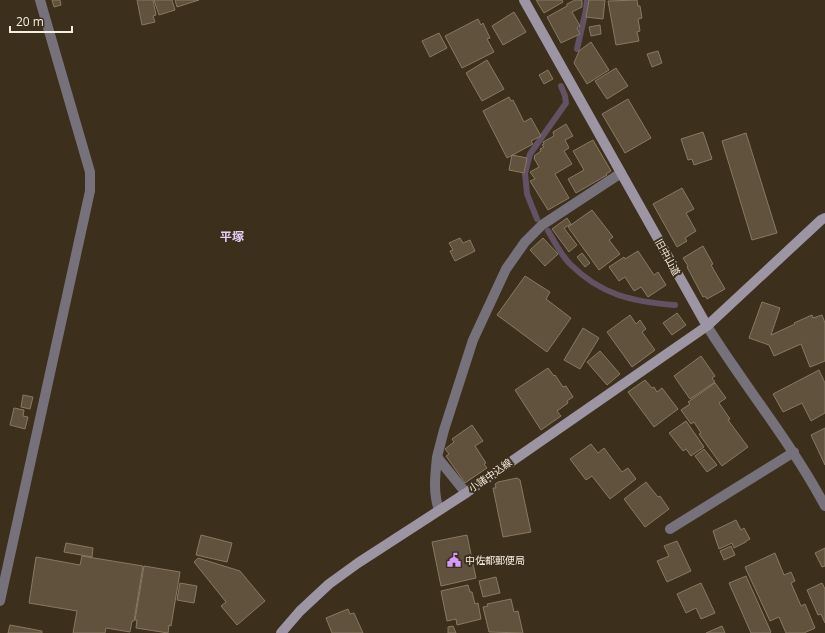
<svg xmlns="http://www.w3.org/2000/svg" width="825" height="633" viewBox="0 0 825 633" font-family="'Open Sans','Noto Sans JP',sans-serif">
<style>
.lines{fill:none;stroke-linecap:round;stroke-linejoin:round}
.stream{stroke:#625264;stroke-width:6}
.building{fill:#60523c;stroke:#887963}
.lane{stroke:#76717b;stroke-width:10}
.street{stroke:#76717b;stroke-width:10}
.secondary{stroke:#9d94a4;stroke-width:10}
.labels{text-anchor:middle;stroke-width:4;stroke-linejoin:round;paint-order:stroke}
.street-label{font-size:10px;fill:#f6eee1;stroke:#3c2f1b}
.poi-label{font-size:10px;fill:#f6eee1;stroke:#3c2f1b;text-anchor:start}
.quarter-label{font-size:12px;font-weight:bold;fill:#e6cff8;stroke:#3c2f1b}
</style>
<rect width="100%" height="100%" fill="#3c2f1b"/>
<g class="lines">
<path class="stream" d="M577 49 586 10 587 0
M537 219 527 194 525 173 530 154 566 103 565 96 561 86
M548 231C555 242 561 255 570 264 601 295 633 302 675 305"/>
</g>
<path class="building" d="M52 0H60L61 5 54 7Z
M137 0H153L156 15 153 16 155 22 142 25Z
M154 0H172L175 10 159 15Z
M175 0H199L177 7Z
M536 0H562L563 2 544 13Z
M575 0H582V7L572 12 580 26 577 28 580 34 561 43 547 17 567 6V4Z
M589 0H605L603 19 586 17Z
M637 0 638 6H640L642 18 638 19 640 31 637 32 639 41 616 45 608 1Z
M514 12 526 32 503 45 492 26Z
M478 19 481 25 483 23 490 38 487 39 494 52 462 68 445 36Z
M600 25 601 34 591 36 589 27Z
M439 33 447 48 430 57 422 41Z
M591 42 609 70 587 84 574 63 579 51Z
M658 51 662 63 652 67 647 54Z
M487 60 504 89 482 101 466 73Z
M616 68 628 86 607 99 595 81Z
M548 70 553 79 544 84 539 75Z
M509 97 511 101 513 100 524 122 531 118 541 136 531 141 533 144 507 158 483 111Z
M628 99 651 138 625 153 602 114Z
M566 124 573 136 565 140 569 148 564 151 572 164 555 174 569 198 548 210 530 181 535 179 530 172 539 167 534 158 535 157 534 156 541 151 540 149 544 147 542 145 544 144 543 142 554 136 553 132Z
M703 132 712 159 694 165 692 159 688 160 681 139Z
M746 133 777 233 752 240 722 141Z
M593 140 611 171 606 174 607 175 576 193 568 179 584 170 573 151Z
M512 155 527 158 524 173 509 170Z
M682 188 694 209 686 213 696 231 685 238 687 241 677 247 653 204Z
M592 210 613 237 609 240 620 254 599 270 568 227Z
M567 218 571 224 564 228 577 245 569 252 552 229Z
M460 238 463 243 470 240 475 251 455 261 450 251 453 250 449 243Z
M543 238 558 254 545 266 530 250Z
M703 246 713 264 711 265 725 289 707 299 705 296 703 297 687 267 688 266 683 258Z
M638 251 654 275 658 272 666 285 648 297 641 287 634 291 625 277 619 281 609 267 624 257 625 259Z
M582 253 590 263 585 267 577 257Z
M525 276 550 292 546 299 571 318 547 352 497 315Z
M762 302 780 308 771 335 795 324 794 323 812 315 813 318 822 315 825 323V361L810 367 801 344 774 356 769 345 749 338Z
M677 313 686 325 672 335 663 323Z
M630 315 636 324 640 320 646 329 642 332 655 350 632 367 607 332Z
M583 328 599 338 580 369 564 360Z
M600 351 620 374 607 385 587 362Z
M701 356 715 376 712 378 715 382 690 399 674 376Z
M548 368 554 376 555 375 563 387 566 386 573 397 567 401 568 403 557 411 561 416 541 430 515 390Z
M819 370 825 383V413L811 421 802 403 783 412 773 394Z
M645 380 652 388 654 387 657 392 662 388 678 409 654 427 628 392Z
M715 383 726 398 719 403 730 419 728 420 748 447 722 466 699 434 701 433 694 422 691 424 681 410 690 404 688 402Z
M23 395 33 397 30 409 21 407Z
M14 408 24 410 23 416 28 417 25 429 10 425Z
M686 421 704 447 691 456 686 449 683 451 669 433Z
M472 425 483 441 475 446 486 463 484 464 487 468 465 483 446 456 449 454 445 449 454 442 452 439Z
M825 428V465L811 435Z
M591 444 598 453 604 448 622 472 628 468 636 479 610 499 592 476 586 480 570 459Z
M704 449 717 465 707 472 695 456Z
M517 478 520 480 531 532 503 537 493 488H496L495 484 498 482Z
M646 482 658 497 660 496 669 509 645 527 624 499Z
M736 520 741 530 744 528 750 539 746 541V542L734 548 732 543 719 549 713 531Z
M201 535 232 543 227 562 196 555Z
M467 535 476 578 441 586 432 542Z
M677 541 691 571 667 582 657 561 669 556 664 546Z
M66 543 93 548 92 557 64 552Z
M731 546 735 555 724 560 720 551Z
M825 548V566L822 567 815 553Z
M775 553 784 575 791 572 795 581 791 583 801 606 805 604 815 628 804 633H786L779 617 770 621 745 567Z
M82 556 143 566 134 621H132L130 632 106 628 105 633H73L77 611 29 603 36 557 80 565Z
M198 558 240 571 265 601 237 625 221 606 226 602 194 562Z
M144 566 180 572 171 626 169 625 168 633 136 628 137 620H135Z
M746 576 771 632 770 633H751L729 583Z
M496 577 500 593 483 597 479 581Z
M180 583 197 586 194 603 177 600Z
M701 583 715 613 701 619 696 608 686 613 677 594Z
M822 583 825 589V623L821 614 818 615 807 590Z
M468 585 470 592H472L475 604 478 603 481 619 457 625 456 619 447 621 441 591Z
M511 599 514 612 518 611 523 633 489 632 483 607 488 606 487 604Z
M348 609 350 614 354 613 363 633H332L326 618Z
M10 625 42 631V633H8Z
M453 626 456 633H448V627Z
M722 626 725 633H706Z"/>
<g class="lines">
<path class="lane" d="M437 457C435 476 433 493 439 510
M466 493 437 457 444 430 473 340 506 269 525 242 542 225 621 173
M670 529 794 452"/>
<path class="street" d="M707 326C745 387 791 442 825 506
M0 601 90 191V172L40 0"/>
<path class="secondary" d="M524 0 707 326
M281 633 300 611 329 584 358 563 466 493 707 326 821 220 825 218"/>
</g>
<defs>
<symbol id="civic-bare" viewBox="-9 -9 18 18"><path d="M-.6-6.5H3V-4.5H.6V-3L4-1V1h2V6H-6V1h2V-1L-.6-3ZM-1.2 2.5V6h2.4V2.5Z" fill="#d39cfc" stroke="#3c2f1b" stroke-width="2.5" paint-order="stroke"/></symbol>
</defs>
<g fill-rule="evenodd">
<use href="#civic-bare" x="444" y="550" width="20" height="20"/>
</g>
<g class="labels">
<g class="street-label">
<text transform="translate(668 257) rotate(61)" y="4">旧中山道</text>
<text transform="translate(490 475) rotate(-35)" y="4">小諸中込線</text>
</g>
<g class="poi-label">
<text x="465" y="564">中佐都郵便局</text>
</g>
<g class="quarter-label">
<text x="232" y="241">平塚</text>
</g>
</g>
<path d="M10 26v6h62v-6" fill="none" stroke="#f6eee1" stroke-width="2"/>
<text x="16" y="26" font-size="12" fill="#f6eee1" stroke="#3c2f1b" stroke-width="3" paint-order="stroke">20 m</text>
</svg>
